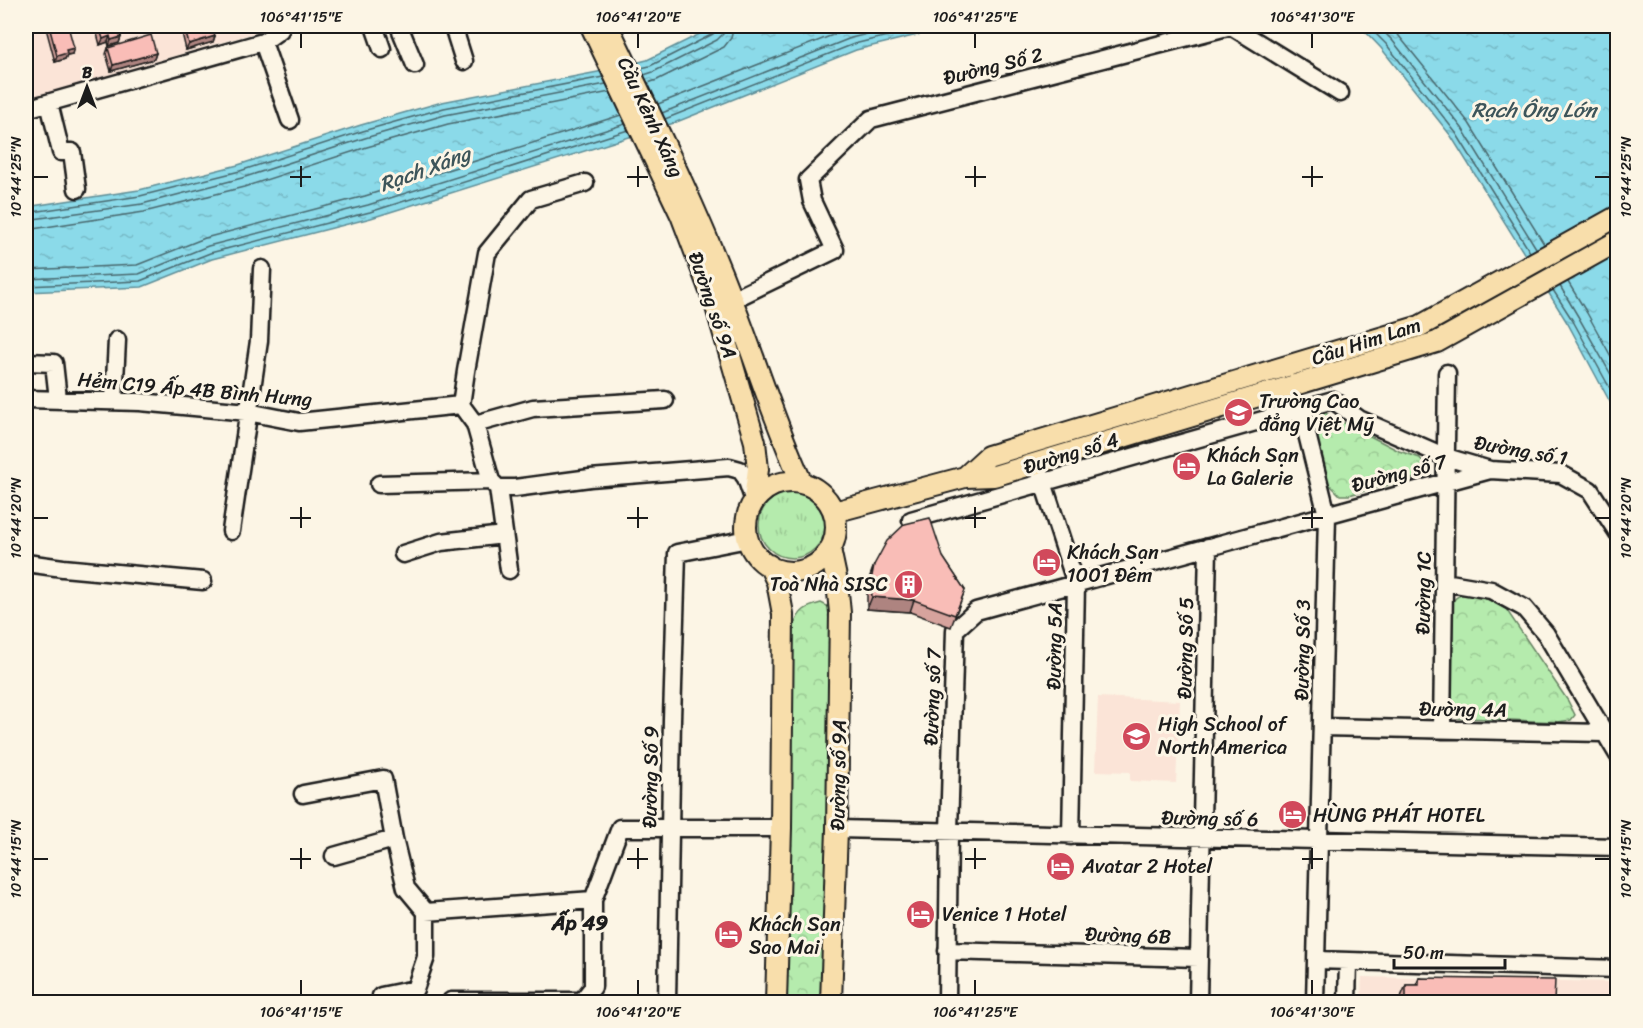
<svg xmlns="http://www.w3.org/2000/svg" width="1643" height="1028" viewBox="0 0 1643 1028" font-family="Sriracha,sans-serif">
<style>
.built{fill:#fbe4d7}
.grass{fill:url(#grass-tufts);stroke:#688464;stroke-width:1.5}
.park{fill:url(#park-crowns);stroke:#688464;stroke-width:1.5}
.water{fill:url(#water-ripples);stroke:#5f8e97;stroke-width:1.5}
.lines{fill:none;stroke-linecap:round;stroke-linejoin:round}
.shore{stroke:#48686e;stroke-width:1.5}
.minor-casing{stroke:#1c1c1c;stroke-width:21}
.major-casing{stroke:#1c1c1c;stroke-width:24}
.minor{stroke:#fcf5e5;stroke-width:16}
.major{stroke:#f8deab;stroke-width:20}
.wall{fill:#d6a39d;stroke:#1c1c1c;stroke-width:1.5}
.shaded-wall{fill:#ae8480;stroke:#1c1c1c;stroke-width:1.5}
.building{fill:#f9bdb7;stroke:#1c1c1c;stroke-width:1.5}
.ticks{fill:none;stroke:#1c1c1c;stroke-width:2}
.labels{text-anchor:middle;stroke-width:6;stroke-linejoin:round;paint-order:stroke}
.street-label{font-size:20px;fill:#1c1c1c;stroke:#fcf5e5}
.poi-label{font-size:20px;fill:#1c1c1c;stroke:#fcf5e5;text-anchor:start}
.water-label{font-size:21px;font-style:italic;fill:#3d555a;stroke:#fcf5e5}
.neighbourhood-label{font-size:21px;font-weight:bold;fill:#1c1c1c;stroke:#fcf5e5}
.neatline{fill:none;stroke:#1c1c1c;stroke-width:2}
.ticks-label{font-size:15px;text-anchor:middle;fill:#1c1c1c}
</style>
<defs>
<pattern id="grass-tufts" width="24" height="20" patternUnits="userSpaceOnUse" patternTransform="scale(1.5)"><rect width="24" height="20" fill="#b5ebad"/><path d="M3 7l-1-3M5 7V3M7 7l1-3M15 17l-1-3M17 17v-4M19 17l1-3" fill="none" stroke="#9bc994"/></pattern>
<pattern id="park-crowns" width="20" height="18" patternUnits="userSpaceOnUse" patternTransform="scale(1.5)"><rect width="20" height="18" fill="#b5ebad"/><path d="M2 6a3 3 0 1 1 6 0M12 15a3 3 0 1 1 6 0" fill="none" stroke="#9bc994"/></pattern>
<pattern id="water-ripples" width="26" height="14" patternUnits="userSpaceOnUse" patternTransform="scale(1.5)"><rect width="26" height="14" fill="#8bdae9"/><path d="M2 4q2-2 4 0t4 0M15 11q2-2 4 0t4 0" fill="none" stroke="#77bac7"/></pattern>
</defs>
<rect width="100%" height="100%" fill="#fcf5e5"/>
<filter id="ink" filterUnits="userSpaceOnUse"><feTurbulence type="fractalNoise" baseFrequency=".0167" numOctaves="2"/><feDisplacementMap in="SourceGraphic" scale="12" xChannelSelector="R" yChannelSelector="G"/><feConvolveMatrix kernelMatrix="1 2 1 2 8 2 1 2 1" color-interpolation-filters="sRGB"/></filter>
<g filter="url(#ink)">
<path class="built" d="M26 26H268L267 29 26 99Z
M1098 697 1180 701 1176 783 1130 781V772L1095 771Z
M1362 977 1612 982V1002H1361Z"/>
<path class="grass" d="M759 525a33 33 0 1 1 66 0a33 33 0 1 1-66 0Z"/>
<path class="park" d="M1321 412 1327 414 1399 451 1420 458 1424 464 1423 472 1415 478 1349 495H1340L1325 480 1313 424 1316 416Z
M1467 594 1490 600 1506 609 1568 701 1575 715 1571 720 1558 722 1465 718H1459L1452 714 1449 706 1450 610C1453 599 1456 595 1467 594Z
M821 603 829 607 832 616 823 1002H784L794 626C799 610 806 607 821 603Z"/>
<path class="water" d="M716 26H954L856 50 674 123 371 218 212 259 142 287 26 292V207L139 190 238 165 361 125 442 102 603 71 647 60Z
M1360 26H1617V415L1568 324 1451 136 1381 48Z"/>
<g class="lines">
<path class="shore" d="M1368 26 1386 44 1456 133 1530 252
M1378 26 1392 40 1462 128 1536 248
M1391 26 1469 123 1544 244
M641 68 650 66 713 34 716 30 717 26
M644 75 653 72 717 40 723 34 725 26
M648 83 657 80 724 47 731 38 734 26
M658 104 848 29 861 26
M662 113 851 38 899 26
M665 119 854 44 929 26
M26 213 140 196 240 171 363 131 444 108 603 77
M26 220 142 204 242 178 365 138 445 115 606 84
M26 230 144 212 244 187 367 147 448 124 610 92
M26 270 137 265 205 238 365 196 621 115
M26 279 139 274 208 246 368 205 625 124
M1568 282 1587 313 1618 369
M26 286 140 281 210 253 370 212 628 130
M1560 286 1579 318 1618 387
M1553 290 1573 321 1618 403"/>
<defs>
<path id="minor" d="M374 26 382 49
M399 26 415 65
M453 26 464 61
M263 42 290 120
M49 103 61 152H72L77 189
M26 109 263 42 280 30 282 26
M732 300 835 250 812 201 808 180 871 119 1231 26 1340 93
M26 362 54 363 58 399
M26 399 140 402 248 412 299 422 461 405 475 424 491 481 498 488H515L590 478 729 467 740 470 746 478 754 501
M114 401 117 340
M461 405 466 371 487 253 531 199 585 183
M1301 410 1327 515 1315 1002
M475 424 533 408 665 400
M1040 473 1076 584 1071 836
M379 484 491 481
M498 488 509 570
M911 520 1333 400 1359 419 1446 457 1490 470 1561 474 1590 490 1618 533
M231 531 259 341 262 269
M403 554 441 542 504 535
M26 563 63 568 203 581
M1444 582 1491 590 1524 608 1546 634 1618 755
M1322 727 1603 733
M1442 730 1447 373
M303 794 383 779 394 839
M837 829 1618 847
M334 856 394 839 406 888 426 912 593 900
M947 951 1199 958
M1316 960 1618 969
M381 996 415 989 426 957V912
M451 1001H582L593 987V900L620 828H781
M667 1002 672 719 677 553 748 539
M947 1002 949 831 955 630 976 611 1490 470
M1198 1002 1208 547
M1347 1002 1348 961"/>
<path id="major" d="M591 26 681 215 716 307 755 442 758 469 754 501
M608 26C651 116 696 206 732 300 756 361 775 424 802 483
M965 477 988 456 1420 326 1618 216
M746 527a45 45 0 1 1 90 0a45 45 0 1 1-90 0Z
M834 512 965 477 994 476 1437 342 1618 241
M830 549 837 582 840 613 837 829 831 1002
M769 565 777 582 783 614 781 828 776 1002"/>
</defs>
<use href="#minor" class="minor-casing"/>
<use href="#major" class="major-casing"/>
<use href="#minor" class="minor"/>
<use href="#major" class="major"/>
</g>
<path class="wall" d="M49 26 72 54 67 55 65 59 55 62 47 32Z
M95 26H118L121 37 119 43 109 46 108 42 100 45Z
M158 26H171L170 29 160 32Z
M184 27 215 36 213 42 186 50 182 33Z
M108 48 156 53 154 59 111 71 106 54Z
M943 557 965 590 951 627 910 612 867 609V592L870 576 874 565Z
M1419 978 1554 1002H1401V997L1406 985H1416Z"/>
<path class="shaded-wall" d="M162 26H171L170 29 160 32Z
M110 36 108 42 100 45 103 39Z
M215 36 213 42 186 50 189 44Z
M121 37 119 43 109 46 111 40Z
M74 48 72 54 67 55 65 59 55 62 57 56 66 50Z
M156 53 154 59 111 71 113 65Z
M872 597 914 600 910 612 867 609Z
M1406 1000H1419L1418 1002H1405Z"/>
<path class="building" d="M49 26H59V27L68 26 74 48 66 50 67 53 57 56Z
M99 26H118L121 37 111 40 110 36 103 39Z
M188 26H212L215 36 189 44 184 27Z
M151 35 156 53 113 65 108 48Z
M930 518 943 557 965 590 955 615 914 600 872 597 871 581 874 565 887 541 905 524Z
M1419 978 1555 980 1554 1002H1419V1000H1406V985H1419Z"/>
</g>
<path class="ticks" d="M301 33V48M638 33V48M975 33V48M1312 33V48M301 166V187M638 166V187M975 166V187M1312 166V187M33 177H48M290 177H311M627 177H648M965 177H986M1302 177H1323M1595 177H1610M301 507V528M638 507V528M975 507V528M1312 507V528M33 518H48M290 518H311M627 518H648M965 518H986M1302 518H1323M1595 518H1610M301 848V869M638 848V869M975 848V869M1312 848V869M33 859H48M290 859H311M627 859H648M965 859H986M1302 859H1323M1595 859H1610M301 980V995M638 980V995M975 980V995M1312 980V995"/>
<defs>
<symbol id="school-disc" viewBox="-11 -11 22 22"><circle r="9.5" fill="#d1495b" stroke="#fcf5e5"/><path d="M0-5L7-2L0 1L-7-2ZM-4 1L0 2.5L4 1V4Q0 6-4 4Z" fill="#fff"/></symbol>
<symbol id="hotel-disc" viewBox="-11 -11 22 22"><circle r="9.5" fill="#d1495b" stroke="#fcf5e5"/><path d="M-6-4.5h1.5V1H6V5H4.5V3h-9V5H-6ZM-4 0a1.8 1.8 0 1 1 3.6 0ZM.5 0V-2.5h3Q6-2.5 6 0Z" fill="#fff"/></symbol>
<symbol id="building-disc" viewBox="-11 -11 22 22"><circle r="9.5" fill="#d1495b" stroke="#fcf5e5"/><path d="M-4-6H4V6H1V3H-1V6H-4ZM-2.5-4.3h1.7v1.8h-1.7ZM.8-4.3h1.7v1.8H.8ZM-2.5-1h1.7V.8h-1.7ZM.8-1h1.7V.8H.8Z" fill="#fff"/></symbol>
</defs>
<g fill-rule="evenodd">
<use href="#school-disc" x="1222" y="396" width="33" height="33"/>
<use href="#hotel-disc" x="1170" y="450" width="33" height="33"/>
<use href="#hotel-disc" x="1030" y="546" width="33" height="33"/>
<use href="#building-disc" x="892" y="568" width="33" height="33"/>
<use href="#school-disc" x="1120" y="720" width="33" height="33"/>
<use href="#hotel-disc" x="1276" y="798" width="33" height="33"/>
<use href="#hotel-disc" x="1044" y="850" width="33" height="33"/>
<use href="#hotel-disc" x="904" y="898" width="33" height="33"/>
<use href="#hotel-disc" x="712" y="918" width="33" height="33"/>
</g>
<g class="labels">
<g class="street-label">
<text transform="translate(993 66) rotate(-14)" y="7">Đường Số 2</text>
<text transform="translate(651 117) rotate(65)" y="7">Cầu Kênh Xáng</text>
<text transform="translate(713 305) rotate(71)" y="7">Đường số 9A</text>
<text transform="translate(1366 341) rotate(-18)" y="7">Cầu Him Lam</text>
<text transform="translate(195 389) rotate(5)" y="7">Hẻm C19 Ấp 4B Bình Hưng</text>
<text transform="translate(1521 450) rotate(10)" y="7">Đường số 1</text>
<text transform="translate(1071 453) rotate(-17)" y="7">Đường số 4</text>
<text transform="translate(1399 473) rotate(-15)" y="7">Đường số 7</text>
<text transform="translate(1423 593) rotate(-89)" y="7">Đường 1C</text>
<text transform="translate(1054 646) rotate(-89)" y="7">Đường 5A</text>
<text transform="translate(1185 648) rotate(-89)" y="7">Đường Số 5</text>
<text transform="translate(1302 650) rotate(-89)" y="7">Đường Số 3</text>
<text transform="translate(932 697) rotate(-88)" y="7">Đường số 7</text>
<text transform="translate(1463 709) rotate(1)" y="7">Đường 4A</text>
<text transform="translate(838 775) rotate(-89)" y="7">Đường số 9A</text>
<text transform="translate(650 777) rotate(-89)" y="7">Đường Số 9</text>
<text transform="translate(1210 818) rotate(1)" y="7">Đường số 6</text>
<text transform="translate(1128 935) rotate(2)" y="7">Đường 6B</text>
</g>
<g class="poi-label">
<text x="1259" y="408">Trường Cao<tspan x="1259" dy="23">đẳng Việt Mỹ</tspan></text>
<text x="1207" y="462">Khách Sạn<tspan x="1207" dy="23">La Galerie</tspan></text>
<text x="1067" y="559">Khách Sạn<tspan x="1067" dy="23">1001 Đêm</tspan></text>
<text x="888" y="591" text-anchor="end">Toà Nhà SISC</text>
<text x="1158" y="731">High School of<tspan x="1158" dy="23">North America</tspan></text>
<text x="1313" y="822">HÙNG PHÁT HOTEL</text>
<text x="1082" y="873">Avatar 2 Hotel</text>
<text x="942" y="921">Venice 1 Hotel</text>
<text x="749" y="931">Khách Sạn<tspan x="749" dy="23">Sao Mai</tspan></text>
</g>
<g class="water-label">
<text x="1534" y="117">Rạch Ông Lớn</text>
<text transform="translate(425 169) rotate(-20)" y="7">Rạch Xáng</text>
</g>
<g class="neighbourhood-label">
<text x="580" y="930">Ấp 49</text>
</g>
</g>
<rect width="1643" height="1028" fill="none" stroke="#fcf5e5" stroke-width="66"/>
<g transform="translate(87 87)" stroke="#fcf5e5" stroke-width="4.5" paint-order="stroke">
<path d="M0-4.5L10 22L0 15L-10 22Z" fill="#1c1c1c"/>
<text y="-9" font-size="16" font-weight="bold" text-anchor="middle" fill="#1c1c1c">B</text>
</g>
<path d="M1394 959v9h111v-9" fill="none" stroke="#1c1c1c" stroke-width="3"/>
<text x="1403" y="959" font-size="18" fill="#1c1c1c" stroke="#fcf5e5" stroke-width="4.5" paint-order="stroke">50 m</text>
<rect x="33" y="33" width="1577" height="962" class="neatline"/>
<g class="ticks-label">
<text x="301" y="22">106°41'15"E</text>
<text x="638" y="22">106°41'20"E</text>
<text x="975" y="22">106°41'25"E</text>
<text x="1312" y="22">106°41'30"E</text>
<text transform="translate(16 177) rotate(-90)" y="5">10°44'25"N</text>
<text transform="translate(1626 177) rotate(-90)" y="5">10°44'25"N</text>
<text transform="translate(16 518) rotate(-90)" y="5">10°44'20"N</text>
<text transform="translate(1626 518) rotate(-90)" y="5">10°44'20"N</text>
<text transform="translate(16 859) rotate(-90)" y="5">10°44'15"N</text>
<text transform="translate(1626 859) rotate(-90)" y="5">10°44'15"N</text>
<text x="301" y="1017">106°41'15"E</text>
<text x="638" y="1017">106°41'20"E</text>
<text x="975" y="1017">106°41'25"E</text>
<text x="1312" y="1017">106°41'30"E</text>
</g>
</svg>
